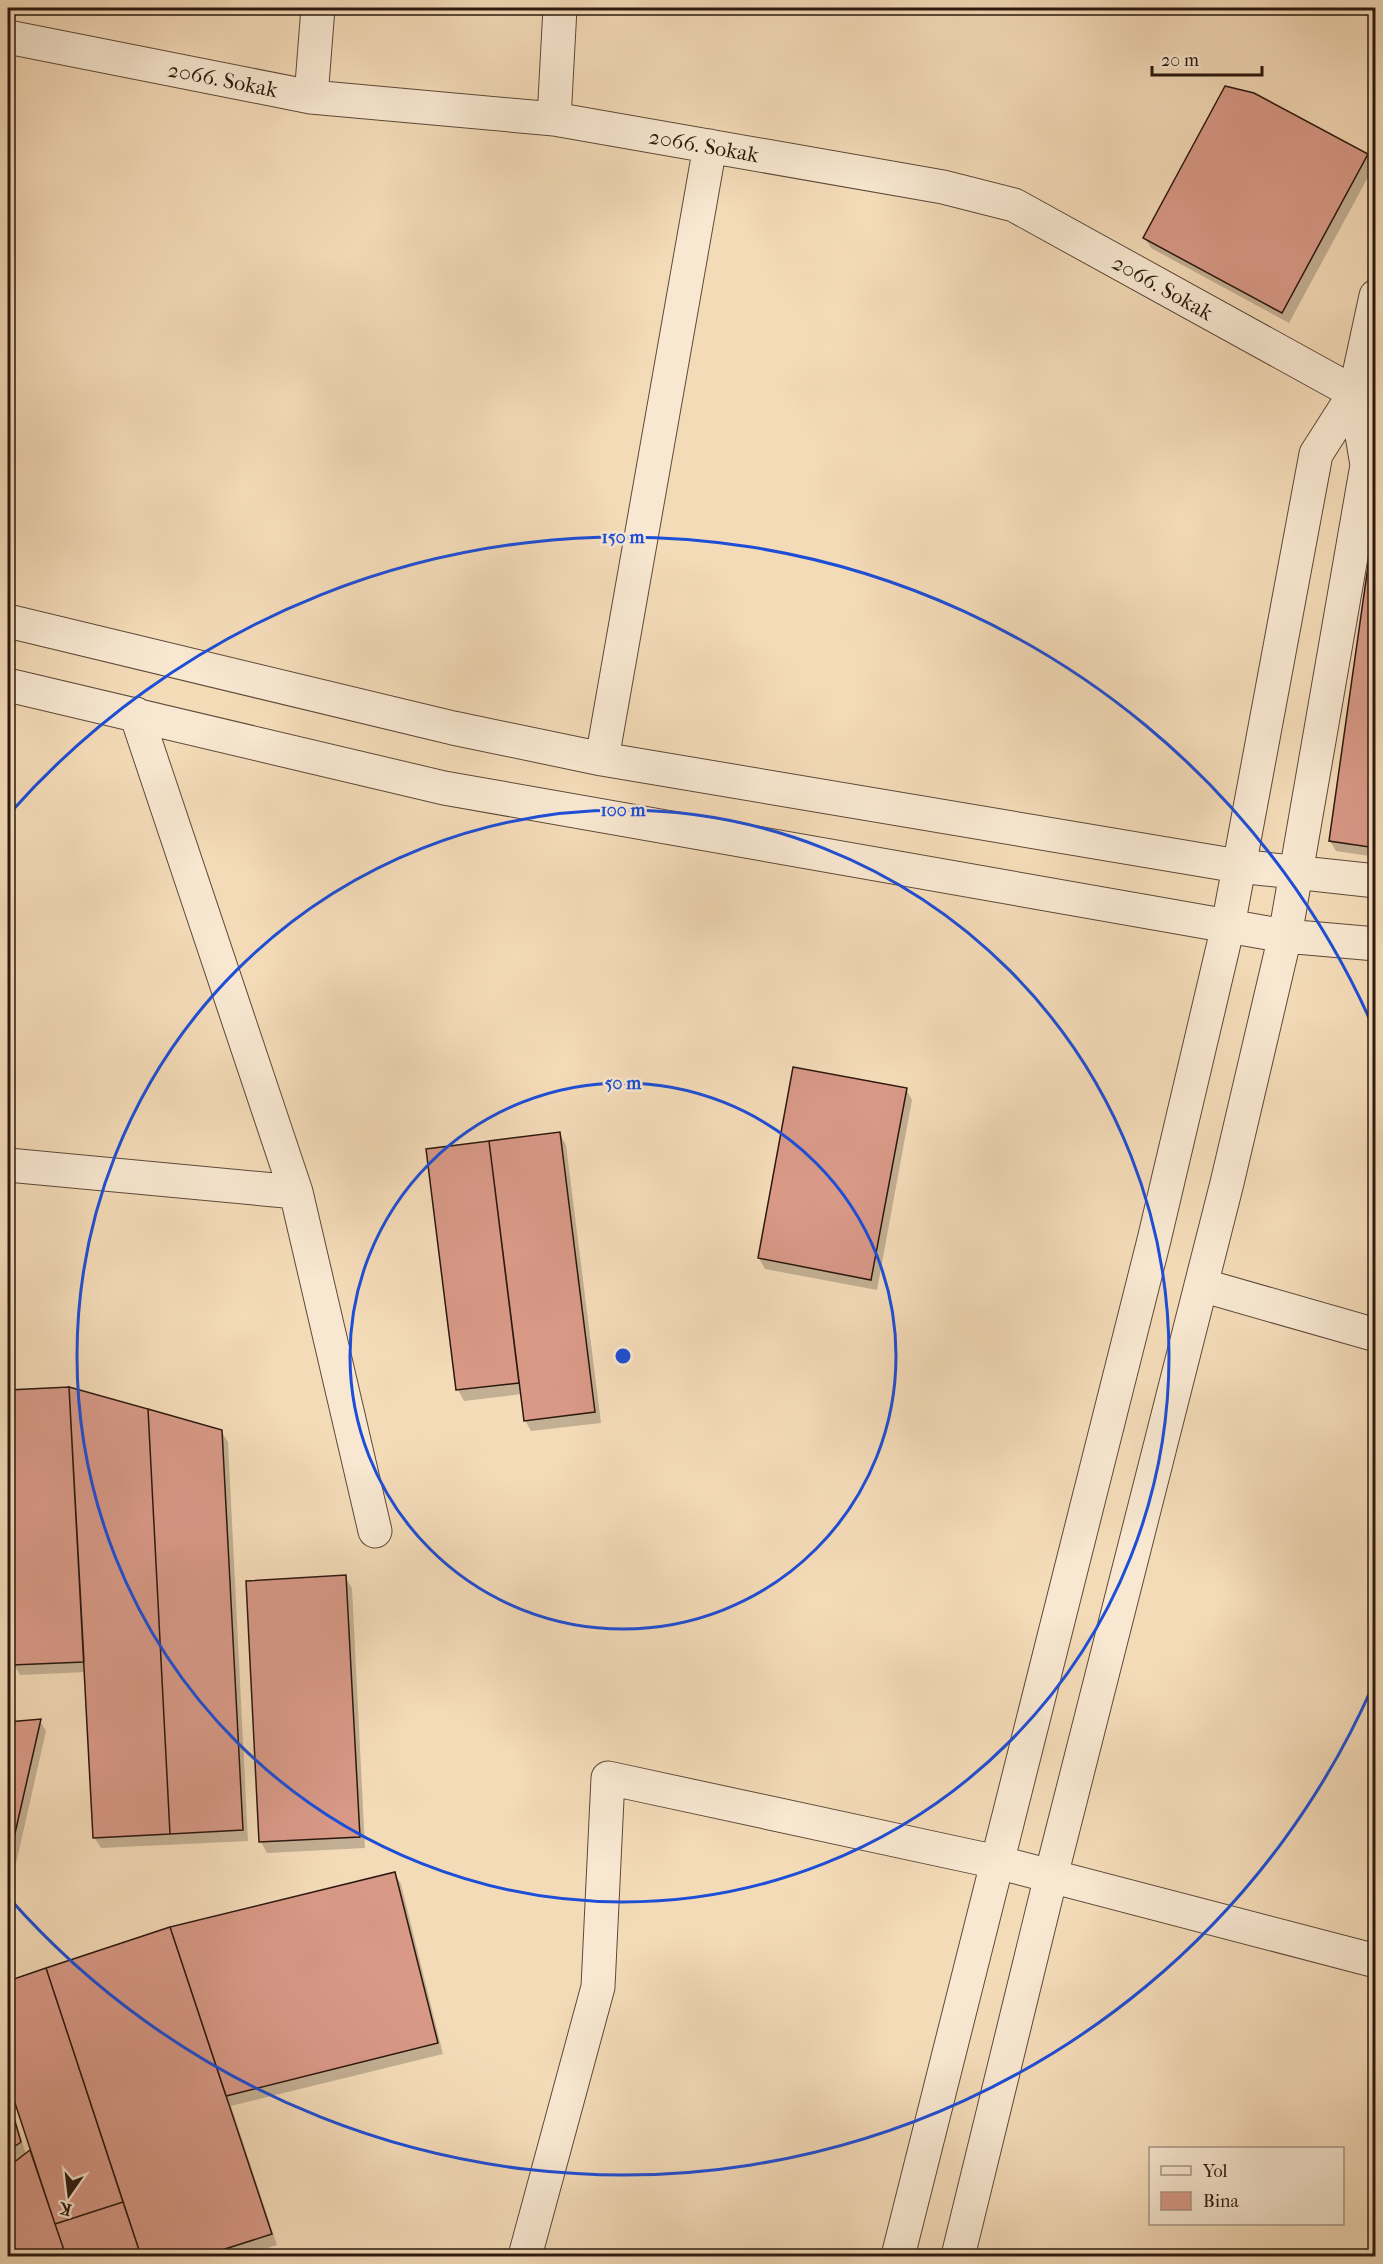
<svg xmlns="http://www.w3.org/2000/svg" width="1383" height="2264" viewBox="0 0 1383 2264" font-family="'IM FELL French Canon',serif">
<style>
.shadow{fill:#0003}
.building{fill:#d89987;stroke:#2b180e;stroke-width:1.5}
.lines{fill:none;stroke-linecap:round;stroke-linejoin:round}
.minor-casing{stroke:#5d4938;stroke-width:35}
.minor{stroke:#f8e8d1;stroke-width:33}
.ring{fill:none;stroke:#1d4ed8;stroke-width:3}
.labels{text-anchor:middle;stroke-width:5;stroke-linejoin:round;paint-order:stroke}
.street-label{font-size:22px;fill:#2b180e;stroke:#f8e8d1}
.centre{fill:#1d4ed8;stroke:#f8e8d1;stroke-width:3}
.ring-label{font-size:18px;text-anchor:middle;font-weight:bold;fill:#1d4ed8;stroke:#f8e8d1;stroke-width:5;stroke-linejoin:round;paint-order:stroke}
</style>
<rect width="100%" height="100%" fill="#f4dbb8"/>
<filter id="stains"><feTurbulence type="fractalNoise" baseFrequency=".00333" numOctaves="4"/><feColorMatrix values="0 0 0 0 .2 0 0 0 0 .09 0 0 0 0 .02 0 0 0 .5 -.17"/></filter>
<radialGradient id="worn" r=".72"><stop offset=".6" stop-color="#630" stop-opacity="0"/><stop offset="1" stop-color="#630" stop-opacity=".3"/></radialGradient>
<path class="shadow" d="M1253 94 1367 156 1374 166 1289 323 1151 248 1145 238Z
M1376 533V857L1336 851 1330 841Z
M906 1089 912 1100 877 1290 765 1269 759 1258Z
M560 1134 566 1145 601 1423 531 1431 525 1420 522 1394 464 1401 458 1390 428 1150Z
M69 1389 221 1431 228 1442 248 1841 101 1848 94 1837 86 1672 20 1675 14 1665 8 1546V1392Z
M345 1577 352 1588 365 1848 267 1853 261 1842Z
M40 1721 46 1731 8 1899V1724Z
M394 1873 401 1884 443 2054 231 2106 277 2245 242 2256H8V2093L26 2155 32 2150 8 2077V1982L171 1929Z"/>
<path class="building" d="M1225 86 1254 93 1368 154 1282 313 1143 238Z
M1373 531 1376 532V848L1329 841Z
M793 1067 907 1088 871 1280 758 1258Z
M560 1132 595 1412 524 1421 489 1141Z
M489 1141 519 1383 456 1390 426 1149Z
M69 1387 84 1662 12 1665 8 1575V1390Z
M69 1387 148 1409 170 1834 93 1838Z
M148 1409 222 1430 243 1830 170 1834Z
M346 1575 360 1837 259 1842 246 1581Z
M41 1719 8 1864V1722Z
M395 1872 438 2043 226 2096 170 1927Z
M170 1927 272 2234 203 2256H141L46 1968Z
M46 1968 123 2202 55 2224 8 2082V1981Z
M8 2098 21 2142 8 2151Z
M30 2150 55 2224 66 2256H8V2167Z
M123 2202 141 2256H66L55 2224Z"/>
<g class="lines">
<defs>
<path id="minor" d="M8 37 311 97 554 119 943 187 1014 205 1355 393
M311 97 318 8
M554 119 560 8
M8 621 453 728 602 759 1238 866 1376 881
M8 685 444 788 1228 926 1285 936 1376 944
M136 714 296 1192 375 1531
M602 759 710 146
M8 1165 296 1192
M1201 1285 1376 1335
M525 2256 598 1987 608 1778 997 1862 1376 1961
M898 2256 1154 1240 1228 926 1316 454 1355 393 1376 296
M958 2256 1051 1876 1227 1183 1285 936 1367 465 1355 393"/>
</defs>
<use href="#minor" class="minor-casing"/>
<use href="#minor" class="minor"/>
</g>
<g class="ring">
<circle cx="623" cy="1356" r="273"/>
<circle cx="623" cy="1356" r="546"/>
<path d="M1374 1683A819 819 0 0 1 10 1899M10 813A819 819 0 0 1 1374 1029"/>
</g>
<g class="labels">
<g class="street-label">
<text transform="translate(223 79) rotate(11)" y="8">2066. Sokak</text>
<text transform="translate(704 145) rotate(10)" y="8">2066. Sokak</text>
<text transform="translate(1163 287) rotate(29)" y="8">2066. Sokak</text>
</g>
</g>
<circle cx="623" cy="1356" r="9" class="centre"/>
<g class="ring-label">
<text x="623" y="543">150 m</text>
<text x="623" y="816">100 m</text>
<text x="623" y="1089">50 m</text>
</g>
<rect width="1383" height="2264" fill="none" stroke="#f4dbb8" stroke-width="30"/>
<rect x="9" y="9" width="1365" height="2246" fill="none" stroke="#2b180e" stroke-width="3"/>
<rect x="15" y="15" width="1353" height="2234" fill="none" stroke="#2b180e" stroke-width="1.5"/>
<rect x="1149" y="2147" width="195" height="78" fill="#f8e8d1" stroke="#a69583" stroke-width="1.5"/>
<rect x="1161" y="2166" width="30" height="9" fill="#f8e8d1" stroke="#a69583" stroke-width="1.5"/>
<text x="1203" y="2177" font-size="18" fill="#2b180e">Yol</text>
<rect x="1161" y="2192" width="30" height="18" fill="#d89987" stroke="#a69583" stroke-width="1.5"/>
<text x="1203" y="2207" font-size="18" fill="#2b180e">Bina</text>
<g transform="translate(69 2195) rotate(194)" stroke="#f8e8d1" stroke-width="4.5" paint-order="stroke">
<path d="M0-4.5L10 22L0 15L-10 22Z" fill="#2b180e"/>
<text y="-9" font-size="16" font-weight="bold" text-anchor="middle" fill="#2b180e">K</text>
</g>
<path d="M1152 66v9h110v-9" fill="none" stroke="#2b180e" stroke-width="3"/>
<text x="1161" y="66" font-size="18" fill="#2b180e" stroke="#f8e8d1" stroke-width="4.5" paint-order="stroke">20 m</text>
<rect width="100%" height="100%" filter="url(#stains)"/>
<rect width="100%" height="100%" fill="url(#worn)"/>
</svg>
